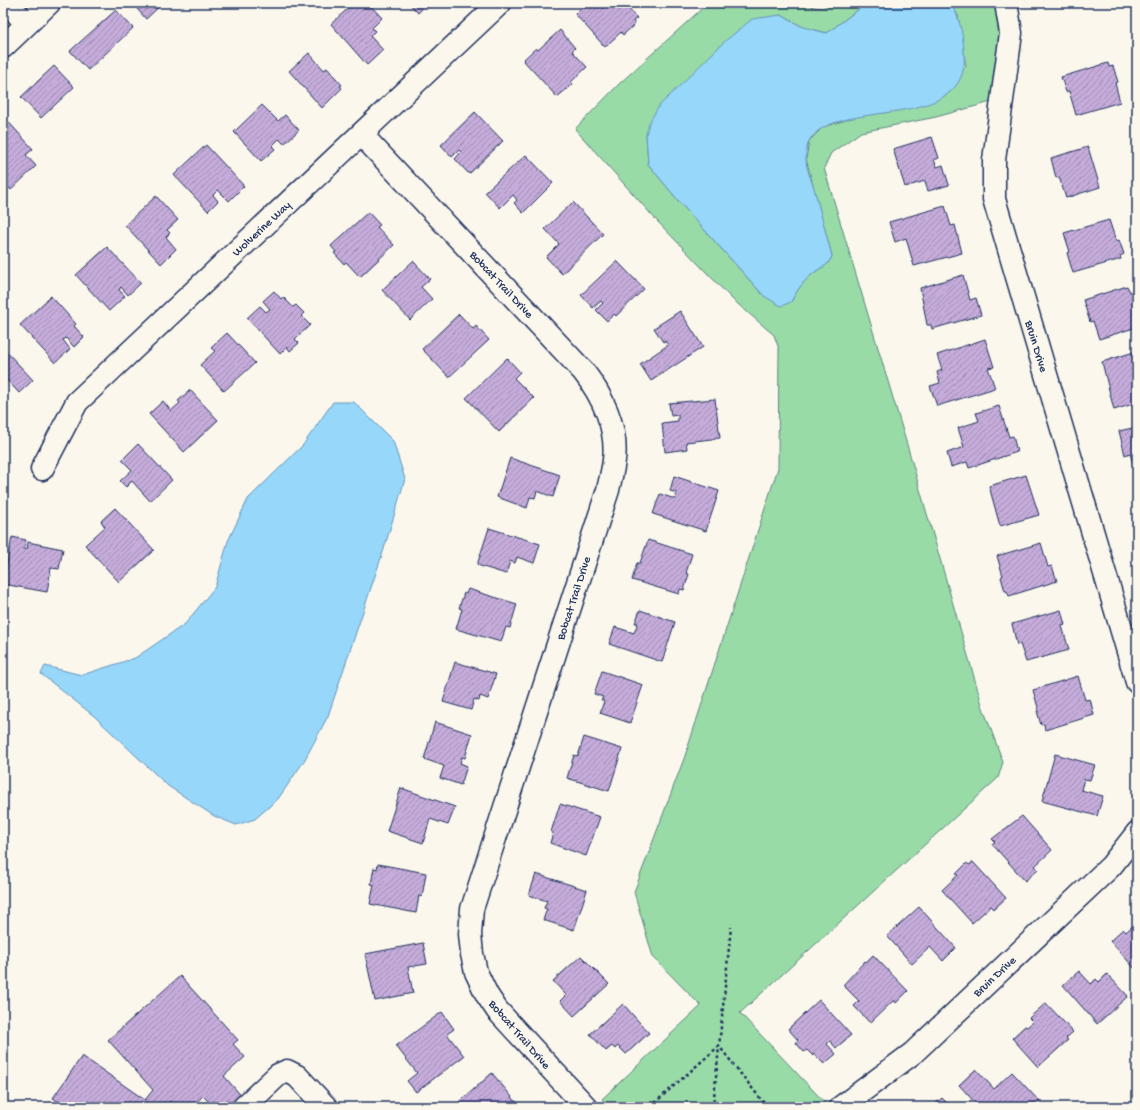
<svg xmlns="http://www.w3.org/2000/svg" width="1140" height="1110" viewBox="0 0 1140 1110" font-family="'Gochi Hand',sans-serif">
<style>
.green{fill:#99dba6;stroke:#5a8582}
.water{fill:#97d7f9;stroke:#6594bb}
.building{fill:url(#building-hatch);stroke:#1b2f5e}
.lines{fill:none;stroke-linecap:round;stroke-linejoin:round}
.minor-casing{stroke:#1b2f5e;stroke-width:25}
.path{stroke:#1b2f5e;stroke-width:2.5;stroke-dasharray:3 3;stroke-linecap:butt}
.minor{stroke:#fbf7ec;stroke-width:22}
.labels{text-anchor:middle;stroke-width:4;stroke-linejoin:round;paint-order:stroke}
.street-label{font-size:12px;fill:#1b2f5e;stroke:#fbf7ec}
</style>
<defs>
<pattern id="building-hatch" width="6" height="6" patternUnits="userSpaceOnUse"><rect width="6" height="6" fill="#c6acda"/><path d="M-1 1l2-2M0 6l6-6M5 7l2-2" fill="none" stroke="#a08cb4"/></pattern>
</defs>
<rect width="100%" height="100%" fill="#fbf7ec"/>
<filter id="ink" filterUnits="userSpaceOnUse"><feTurbulence type="fractalNoise" baseFrequency=".025" numOctaves="2"/><feDisplacementMap in="SourceGraphic" scale="8" xChannelSelector="R" yChannelSelector="G"/><feConvolveMatrix kernelMatrix="1 2 1 2 8 2 1 2 1" color-interpolation-filters="sRGB"/></filter>
<g filter="url(#ink)">
<path class="green" d="M708 3H809L813 7 823 8 829 3H867L827 33 803 27 781 15 646 134 648 164 681 204 764 296 791 302C797 290 804 280 815 272 824 265 827 268 832 256L806 159 809 141 823 127 843 121 966 67 958 16 951 3H994C1005 34 995 71 991 102L936 117 861 132 831 153 824 168 908 448 983 708 1003 762 998 778 740 1013 827 1105 825 1107H609L602 1099 701 1006 653 957 634 892 685 756 778 468 779 349 774 335 732 299 658 222 575 129 620 83Z"/>
<path class="water" d="M867 3H951C960 18 963 35 964 52 972 135 834 96 809 141 807 145 805 155 806 159 806 168 811 179 814 188 820 211 826 233 832 256 827 268 824 265 815 272 804 280 797 290 791 302L781 306 764 296 681 204 648 164 646 134 649 123 659 106 724 42 752 19 781 15 803 27 827 33Z
M333 402H354L393 441 405 479 384 549 328 716 304 761 278 799 255 819 236 825 214 816 168 786 94 716 41 674 45 666 82 675 135 658 185 624 215 587 228 541 248 499 303 445Z"/>
<path class="building" d="M132 3H163L146 19Z
M354 3H368L382 18 372 28 375 31 370 36 383 50 367 65 331 24Z
M409 3H428L418 13Z
M587 3H623L637 18 633 21 635 24 623 35 621 32 605 47 575 14Z
M116 10 133 28 88 70 70 51Z
M560 30 575 48 572 51 587 67 571 82 573 84 557 97 523 60 536 48 538 50Z
M309 53 324 70 327 68 342 85 340 86 342 88 322 108 289 71Z
M1108 63 1109 67 1113 66 1118 82 1115 83 1120 102 1076 115 1069 91 1066 92 1061 77Z
M54 66 74 87 41 118 21 97Z
M262 105 278 121 285 115 299 130 284 144 279 139 272 146 275 149 261 161 234 132Z
M475 112 503 141 469 174 455 159 461 152 459 150 452 157 441 145Z
M4 117 33 149 26 155 36 166 11 190 3 181Z
M932 137 939 158 934 160 937 167 943 165 949 185 928 191 925 181 905 187 893 149Z
M206 145 244 186 229 201 218 190 213 195 218 201 208 211 174 175Z
M1088 147 1100 187 1066 198 1059 177 1056 178 1051 158Z
M526 155 553 183 523 213 514 203 517 200 513 195 500 208 485 192Z
M156 196 178 220 167 230 170 233 166 237 176 249 161 264 125 225Z
M573 202 603 234 562 274 546 257 559 244 545 229Z
M945 206 951 226 955 225 962 253 914 266 906 238 895 242 889 222Z
M368 212 380 225 377 227 394 245 360 277 346 262 344 264 334 253 336 252 331 246Z
M1109 220 1116 241 1119 240 1124 254 1120 256 1121 259 1073 273 1067 253 1070 252 1064 233Z
M107 247 141 283 128 295 121 287 119 290 125 296 109 311 76 275Z
M413 261 430 279 421 287 432 299 410 320 382 290Z
M617 261 644 289 616 316 614 314 607 321 596 310 603 303 601 301 593 308 581 295Z
M963 275 970 300 976 298 981 315 932 329 931 325H927L920 288Z
M1127 286 1130 292 1133 291 1137 304V308H1135L1137 327 1099 339 1093 321 1090 322 1083 300Z
M274 291 281 299 283 297 293 307 296 305 304 313 301 316 310 325 295 339 299 343 290 351 287 347 280 354 247 318 260 306 266 312 270 309 263 301Z
M51 296 76 324 74 326 84 337 74 347 66 338 63 340 70 349 55 363 20 325Z
M680 311 703 347 651 381 640 364 668 345 665 341 663 342 654 328Z
M459 314 473 329 476 326 489 340 449 377 422 349Z
M227 333 255 363 224 391 200 365 215 351 211 348Z
M985 339 994 367 988 368 995 388 937 406 930 386 940 383 937 372 942 370 937 355Z
M3 348 33 380 19 393 7 380 3 383Z
M1137 351V396L1134 397 1136 403 1114 410 1102 362Z
M507 358 520 372 514 378 534 398 499 432 466 398Z
M190 390 218 420 184 452 149 414 163 401 171 411 180 403 178 401Z
M715 399 720 438 686 442 687 449 665 452 662 423 678 421V415L671 416 669 403Z
M999 406 1009 437 1013 436 1017 452 969 468 967 462 951 467 947 453 964 447 958 428 979 421 976 413Z
M1137 427V471L1135 472 1130 453 1125 455 1119 431Z
M138 444 172 480 150 501 132 481 126 487 120 481 132 470 122 460Z
M510 458 560 475 553 497 537 491 535 498 530 497 527 508 497 497Z
M1026 475 1039 515 1000 526 989 486Z
M674 476 719 491 706 531 653 514 660 494 675 499 677 493 670 491Z
M115 508 154 550 119 582 85 545 105 527 101 521Z
M489 528 540 544 534 563 517 557 515 563 510 561 506 574 477 565Z
M12 537 26 540 24 549H27L28 542 63 549 59 569 51 568 47 592 3 584Z
M648 540 692 554 686 573 689 574 684 590 680 589 679 594 632 580 637 563H640Z
M1041 543 1048 567 1052 566 1057 581 1009 596 1007 591H1005L1001 577 1003 576 997 556Z
M468 589 517 604 510 628 506 627 501 642 456 629 462 609 459 608 464 593 466 594Z
M640 610 675 622 662 662 609 644 615 627 634 633 638 623H635Z
M1061 610 1065 625 1062 626 1069 650 1026 662 1020 644 1017 645 1012 624Z
M455 662 496 674 488 699 480 696 479 701 474 699 471 710 443 702Z
M602 671 643 685 630 723 600 713 604 701 601 700 603 697 594 694Z
M1078 676 1085 700 1090 699 1094 715 1045 730 1044 724 1041 725 1037 711H1039L1033 690Z
M435 722 472 734 465 758 462 757 460 763 467 766 461 785 440 778 444 766 424 759Z
M584 737 622 749 609 791 567 778 574 755 578 756Z
M1055 754 1095 765 1090 780 1084 779 1081 790 1103 796 1097 816 1042 801Z
M401 788 455 807 448 825 430 819 423 843 387 831Z
M560 804 600 817 586 856 550 843 553 833 551 832Z
M1022 816 1052 850 1035 866 1038 869 1025 881 992 844 995 842 992 839Z
M973 862 1006 898 994 909 991 906 972 923 942 890 958 875 956 874 967 863 969 865Z
M378 864 426 873 422 897 419 896 416 913 370 904 374 885 371 884 374 868 377 869Z
M536 874 587 890 574 930 543 920 547 909 544 908 547 901 529 895Z
M919 907 956 948 943 961 930 947 912 964 887 936Z
M1137 922V971L1110 941 1123 929 1126 932Z
M423 943 427 964 408 967 413 993 375 1001 365 954Z
M873 955 908 991 896 1003 894 1000 870 1023 854 1006 859 1001 843 985 865 961 866 962Z
M581 956 609 984 574 1016 560 1001 566 995 553 981Z
M1079 971 1091 984 1096 979 1099 982 1107 974 1128 996 1097 1024 1063 985Z
M180 976 238 1040 233 1044 245 1057 224 1076 244 1099 234 1107H214L203 1096 191 1107H175L170 1101 165 1105 163 1102 160 1107H66L53 1098 82 1056 145 1100 153 1090 108 1040Z
M819 1000 851 1035 836 1048 830 1041 827 1044 836 1054 824 1064 814 1054 813 1056 807 1050 804 1052 796 1043 798 1040 788 1029Z
M1046 1003 1073 1032 1066 1038 1068 1040 1038 1067 1012 1038 1025 1026 1027 1027 1033 1022 1029 1018Z
M623 1004 649 1033 626 1054 618 1046 615 1049 612 1046 606 1051 590 1034Z
M442 1012 454 1029 447 1034 464 1056 416 1092 407 1081 417 1073 396 1046Z
M976 1069 994 1089 1012 1072 1040 1102 1035 1107H979L959 1085Z
M492 1073 517 1103 512 1107H454Z
M942 1098 951 1107H932Z"/>
<g class="lines">
<defs>
<path id="minor" d="M7 3 27 24
M1006 3 1011 33 994 160V199L1137 682
M3 47 49 3
M361 134 583 371C602 395 618 428 614 460 613 470 610 480 608 490L472 909 470 934 472 954 476 972 487 995 497 1010 586 1107
M42 469 77 402 500 3
M244 1107 278 1075 287 1071 297 1076 326 1107
M841 1107 913 1053 1111 866 1137 833"/>
</defs>
<use href="#minor" class="minor-casing"/>
<path class="path" d="M650 1107 719 1046 767 1107
M713 1107 731 927"/>
<use href="#minor" class="minor"/>
</g>
</g>
<g class="labels">
<g class="street-label">
<text transform="translate(261 228) rotate(-43)" y="4">Wolverine Way</text>
<text transform="translate(502 284) rotate(47)" y="4">Bobcat Trail Drive</text>
<text transform="translate(1037 346) rotate(73)" y="4">Bruin Drive</text>
<text transform="translate(573 598) rotate(-72)" y="4">Bobcat Trail Drive</text>
<text transform="translate(994 976) rotate(-43)" y="4">Bruin Drive</text>
<text transform="translate(520 1034) rotate(49)" y="4">Bobcat Trail Drive</text>
</g>
</g>
<rect width="1140" height="1110" fill="none" stroke="#fbf7ec" stroke-width="16"/>
<rect x="8" y="8" width="1124" height="1094" fill="none" stroke="#1b2f5e" stroke-width="1.5" filter="url(#ink)"/>
</svg>
